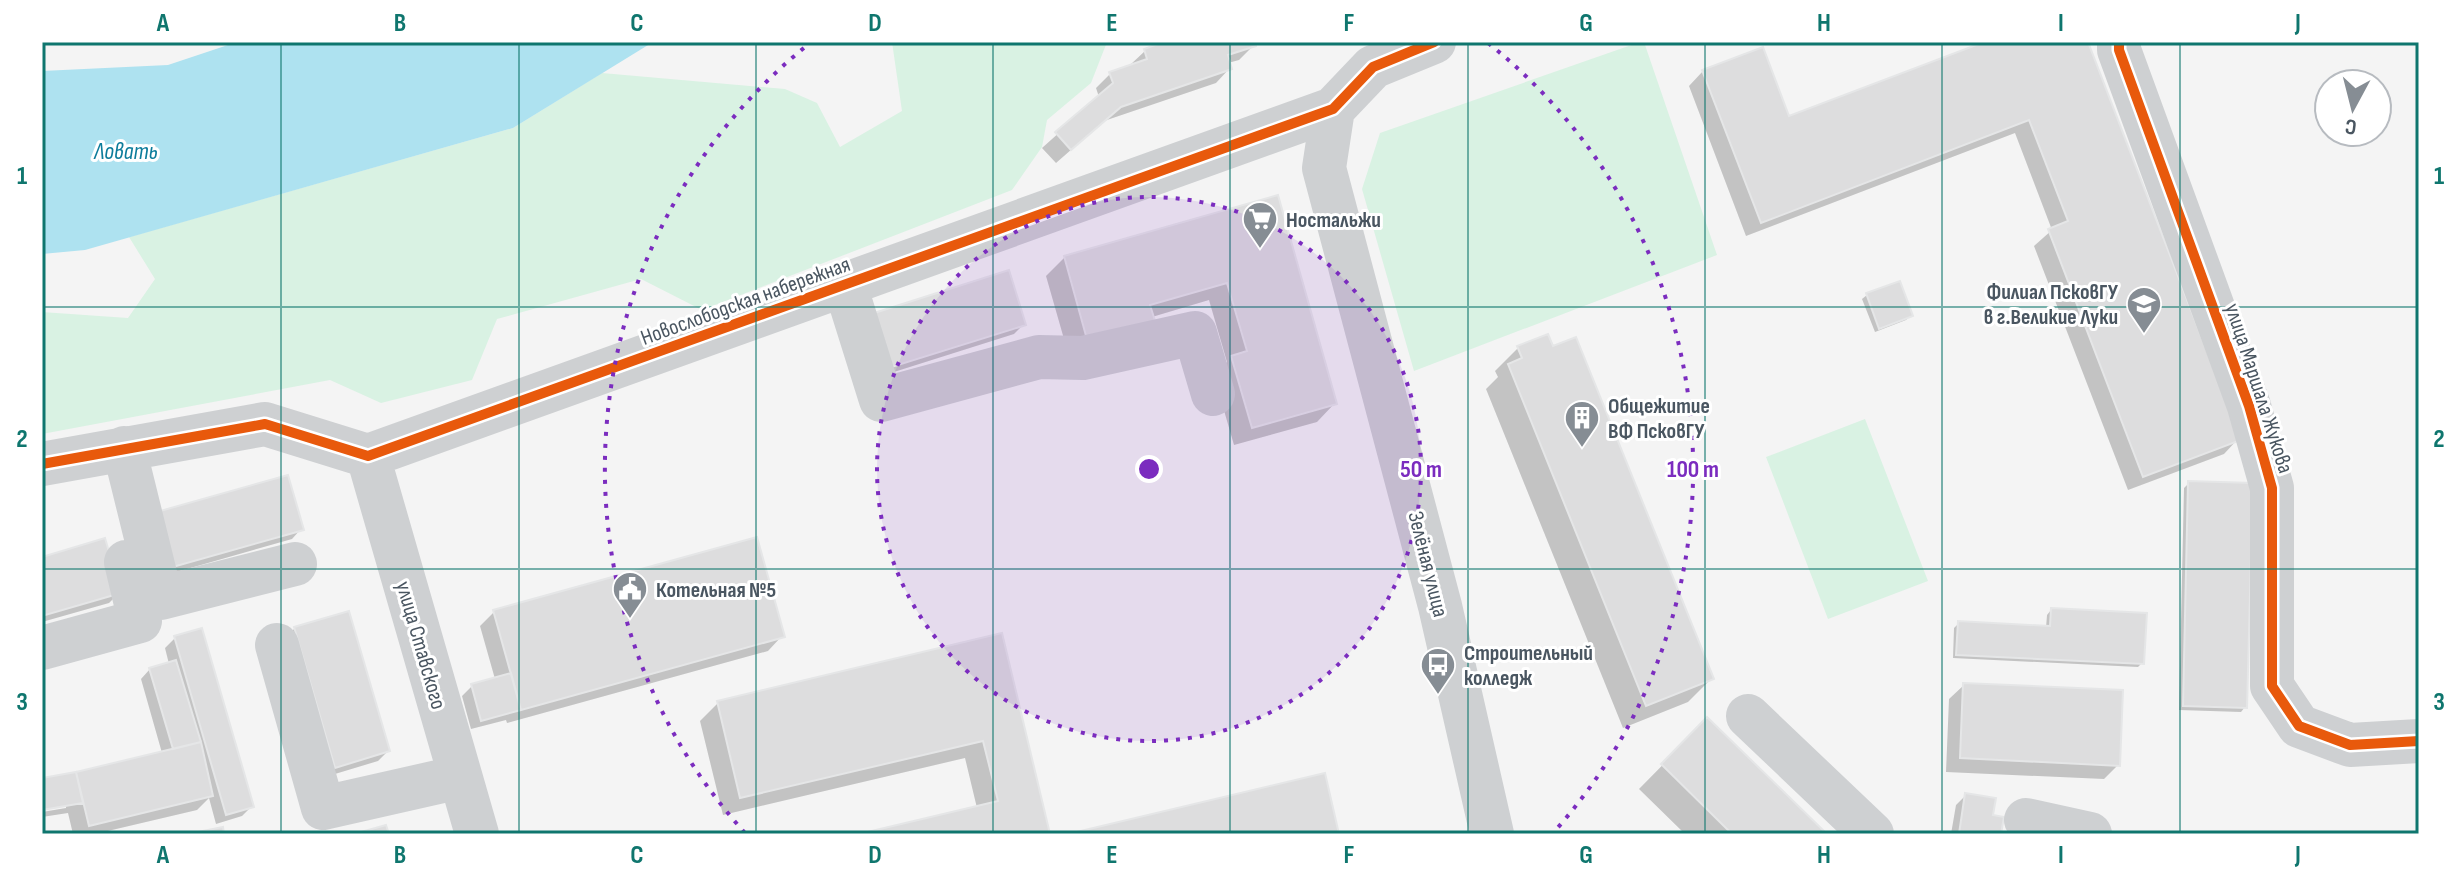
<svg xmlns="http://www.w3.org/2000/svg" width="2461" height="876" viewBox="0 0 2461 876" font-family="'Sofia Sans Condensed',sans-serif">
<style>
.green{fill:#d9f2e3}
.water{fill:#aee2f0}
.shadow{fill:#0003}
.building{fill:#ddddde;stroke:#e5e6e7;stroke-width:2}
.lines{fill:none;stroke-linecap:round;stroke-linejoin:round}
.minor{stroke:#ced0d2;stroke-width:44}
.cycleway-casing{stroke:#fff;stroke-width:15}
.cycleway{stroke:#e8590c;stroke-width:10}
.grid{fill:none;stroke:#0f766e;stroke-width:2;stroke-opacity:0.55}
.ring{fill:none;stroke:#7b2cbf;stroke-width:4;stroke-dasharray:4 8}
.labels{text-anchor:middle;stroke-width:6;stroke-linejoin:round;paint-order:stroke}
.poi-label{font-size:22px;font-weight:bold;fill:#4a5661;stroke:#fff;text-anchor:start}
.street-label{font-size:22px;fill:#4a5661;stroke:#fff}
.water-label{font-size:24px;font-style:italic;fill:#0c7c9b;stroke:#fff}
.centre{fill:#7b2cbf;stroke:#fff;stroke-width:4}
.ring-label{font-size:24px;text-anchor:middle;font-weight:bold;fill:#7b2cbf;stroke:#fff;stroke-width:6;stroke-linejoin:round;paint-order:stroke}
.neatline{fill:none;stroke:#0f766e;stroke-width:3}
.grid-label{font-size:26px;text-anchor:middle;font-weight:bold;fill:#0f766e}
</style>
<rect width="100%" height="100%" fill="#f4f4f4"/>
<path class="green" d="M892 42H1107L1091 83 1047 120 1042 147 1012 190 702 310 641 279 497 319 472 380 381 403 330 380 42 434V312L128 318 155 279 129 237 513 128 602 73 785 89 817 103 840 147 902 111Z
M1640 42H1644L1717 255 1414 371 1362 189 1380 133Z
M1865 419 1928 581 1828 619 1766 457Z"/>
<path class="water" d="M237 42H653L513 128 85 250 42 254V71L168 65Z"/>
<path class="shadow" d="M1169 42H1253L1254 45 1239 60 1228 63 1230 68 1216 83 1104 121 1056 163 1042 148 1099 97 1096 88 1110 74 1130 65 1145 51Z
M1989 42H2086L2238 439 2224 454 2128 490 2034 246 2052 230 2015 133 1746 236 1689 86 1703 71 1788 119Z
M1276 198 1335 403 1317 422 1234 445 1214 376 1227 362 1209 300 1152 317 1070 360 1046 276 1065 257Z
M1867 295 1911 315 1906 320 1875 332 1862 299Z
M1024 324 1014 334 875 378 859 327Z
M1518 348 1711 679 1688 702 1623 728 1486 389 1498 377 1495 371Z
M2189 483 2245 707 2241 712 2179 710 2184 488Z
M138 527 301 529 292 539 152 579Z
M42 559 119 593 109 603 42 622Z
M2051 610 2142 663 2138 667 1953 658 1954 628 1959 623 2046 628 2047 615Z
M494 612 782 636 768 651 507 723 506 720 471 729 462 696 472 686 495 679 480 626Z
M295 628 388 751 378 761 325 777 285 638Z
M1001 636 1048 834H867L977 808 965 758 723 815 700 721 718 703Z
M175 638 252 806 242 816 216 824 209 798 197 810 95 834H73L68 813 42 817V812L66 808V804L42 808V780L162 753 141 679 150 669 169 664 165 648Z
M1964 685 2118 765 2104 779 1946 772 1949 699Z
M1707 720 1824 834H1685L1639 789Z
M1966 795 1991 817 1999 834H1951L1956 805Z"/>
<path class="building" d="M1163 42H1255L1256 46 1228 55 1232 69 1121 107 1071 150 1055 132 1113 83 1109 72 1147 59 1144 49Z
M1984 42H2088L2241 440 2143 477 2048 229 2068 221 2029 120 1761 223 1702 70 1763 47 1789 116Z
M1278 195 1337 404 1252 428 1231 356 1247 351 1227 283 1150 305 1156 324 1088 343 1064 256Z
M1009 270 1026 325 885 369 868 315Z
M1900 281 1913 316 1879 329 1866 293Z
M1548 334 1553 346 1576 337 1714 679 1646 706 1508 364 1522 358 1517 346Z
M288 475 304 530 162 570 146 515Z
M2188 481 2253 483 2247 708 2183 706Z
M757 537 785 637 521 710 493 610Z
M105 538 121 593 42 616V557Z
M2051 608 2147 613 2144 664 1956 655 1958 621 2050 626Z
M349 611 390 751 335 768 294 627Z
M202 628 254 807 226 815 174 636Z
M1002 633 1050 834H859L998 801 983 741 740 798 717 701Z
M176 660 201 742 173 749 149 668Z
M511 673 521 710 481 721 471 684Z
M1963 683 2123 690 2120 766 1960 758Z
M1707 717 1827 834H1732L1661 764Z
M201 742 213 796 89 826 76 772Z
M76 772 83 803 42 810V778Z
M1325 773 1339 834H1068Z
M1965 793 1996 798 1993 815 2004 817 2001 834H1959Z
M386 825 389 834H354Z
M223 827 224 834H188Z"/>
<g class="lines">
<path class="minor" d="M2119 42V50L2249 406 2272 488V686L2299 726 2350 745 2419 741
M1333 109 1324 168 1440 606 1492 834
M845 285 881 400 1039 357 1083 358 1195 333 1213 394
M124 448 161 598 295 564
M368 456 477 834
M42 464 265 424 368 456 1333 109 1373 67 1434 42
M277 645 323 808 460 777
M42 648 140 621 126 562
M1748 716 1872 834
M2026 820 2090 834"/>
<defs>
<path id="cycleway" d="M2119 42V50L2249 406 2272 488V686L2299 726 2350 745 2419 741
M42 464 265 424 368 456 1333 109 1373 67 1434 42"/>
</defs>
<use href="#cycleway" class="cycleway-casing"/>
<use href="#cycleway" class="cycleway"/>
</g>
<path class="grid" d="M281 42V834M519 42V834M756 42V834M993 42V834M1230 42V834M1468 42V834M1705 42V834M1942 42V834M2180 42V834M42 307H2419M42 569H2419"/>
<circle cx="1149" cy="469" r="272" fill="#7b2cbf" fill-opacity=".12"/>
<g class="ring">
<circle cx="1149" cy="469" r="272"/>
<path d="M745 833A544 544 0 0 1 810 43M1488 43A544 544 0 0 1 1553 833"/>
</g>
<defs>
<symbol id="supermarket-pin" viewBox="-11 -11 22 30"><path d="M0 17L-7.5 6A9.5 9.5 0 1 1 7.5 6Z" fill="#868d94" stroke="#fff"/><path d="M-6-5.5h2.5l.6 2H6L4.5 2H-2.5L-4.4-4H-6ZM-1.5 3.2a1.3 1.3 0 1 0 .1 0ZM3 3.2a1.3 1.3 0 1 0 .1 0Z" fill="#fff"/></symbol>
<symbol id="university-pin" viewBox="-11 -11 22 30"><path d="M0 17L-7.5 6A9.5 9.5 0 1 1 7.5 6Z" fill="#868d94" stroke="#fff"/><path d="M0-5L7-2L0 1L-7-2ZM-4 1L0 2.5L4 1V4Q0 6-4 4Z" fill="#fff"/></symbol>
<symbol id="building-pin" viewBox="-11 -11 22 30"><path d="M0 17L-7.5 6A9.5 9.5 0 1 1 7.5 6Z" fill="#868d94" stroke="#fff"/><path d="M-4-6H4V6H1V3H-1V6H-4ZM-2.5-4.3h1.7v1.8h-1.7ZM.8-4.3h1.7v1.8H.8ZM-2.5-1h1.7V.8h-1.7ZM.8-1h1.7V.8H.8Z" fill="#fff"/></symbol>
<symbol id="civic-pin" viewBox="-11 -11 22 30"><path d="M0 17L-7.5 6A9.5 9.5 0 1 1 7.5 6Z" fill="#868d94" stroke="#fff"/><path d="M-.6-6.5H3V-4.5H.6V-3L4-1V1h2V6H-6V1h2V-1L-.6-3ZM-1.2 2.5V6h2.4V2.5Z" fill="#fff"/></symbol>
<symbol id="bus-pin" viewBox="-11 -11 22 30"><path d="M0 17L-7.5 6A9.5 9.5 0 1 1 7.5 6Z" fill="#868d94" stroke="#fff"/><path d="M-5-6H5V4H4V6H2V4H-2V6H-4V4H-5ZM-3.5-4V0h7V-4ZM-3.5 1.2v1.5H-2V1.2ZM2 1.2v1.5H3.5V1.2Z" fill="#fff"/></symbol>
</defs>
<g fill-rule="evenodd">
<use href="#supermarket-pin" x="1240" y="199" width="40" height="54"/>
<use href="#university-pin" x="2124" y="284" width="40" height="54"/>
<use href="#building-pin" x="1562" y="398" width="40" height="54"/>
<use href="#civic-pin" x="610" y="569" width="40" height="54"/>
<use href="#bus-pin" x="1418" y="645" width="40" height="54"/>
</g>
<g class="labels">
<g class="poi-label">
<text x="1286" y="227">Ностальжи</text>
<text x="2118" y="299" text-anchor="end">Филиал ПсковГУ<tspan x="2118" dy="25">в г.Великие Луки</tspan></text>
<text x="1608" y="413">Общежитие<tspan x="1608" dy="25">ВФ ПсковГУ</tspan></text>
<text x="656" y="597">Котельная №5</text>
<text x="1464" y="660">Строительный<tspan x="1464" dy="25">колледж</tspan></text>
</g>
<g class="street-label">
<text transform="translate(745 300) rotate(-20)" y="8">Новослободская набережная</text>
<text transform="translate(2260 388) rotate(72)" y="8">улица Маршала Жукова</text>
<text transform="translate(1429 564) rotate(76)" y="8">Зелёная улица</text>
<text transform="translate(422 645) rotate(74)" y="8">улица Ставского</text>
</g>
<g class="water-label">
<text x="126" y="159">Ловать</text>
</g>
</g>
<circle cx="1149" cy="469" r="12" class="centre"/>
<g class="ring-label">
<text x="1421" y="477">50 m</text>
<text x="1693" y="477">100 m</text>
</g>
<rect width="2461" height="876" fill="none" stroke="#ffffff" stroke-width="88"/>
<g transform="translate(2353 108) rotate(187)"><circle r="38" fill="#ffffff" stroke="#b7bbc0" stroke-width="2"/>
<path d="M0-6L14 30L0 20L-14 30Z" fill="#868d94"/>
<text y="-12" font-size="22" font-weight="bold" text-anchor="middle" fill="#4a5661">С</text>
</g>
<rect x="44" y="44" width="2373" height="788" class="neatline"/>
<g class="grid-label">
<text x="163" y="31">A</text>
<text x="400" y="31">B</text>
<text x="637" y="31">C</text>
<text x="875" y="31">D</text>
<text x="1112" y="31">E</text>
<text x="1349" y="31">F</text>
<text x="1586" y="31">G</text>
<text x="1824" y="31">H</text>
<text x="2061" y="31">I</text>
<text x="2298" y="31">J</text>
<text x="22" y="184">1</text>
<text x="2439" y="184">1</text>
<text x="22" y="447">2</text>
<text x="2439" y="447">2</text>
<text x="22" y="710">3</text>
<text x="2439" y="710">3</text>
<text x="163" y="863">A</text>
<text x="400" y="863">B</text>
<text x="637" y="863">C</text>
<text x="875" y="863">D</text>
<text x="1112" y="863">E</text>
<text x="1349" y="863">F</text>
<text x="1586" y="863">G</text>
<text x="1824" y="863">H</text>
<text x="2061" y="863">I</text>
<text x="2298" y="863">J</text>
</g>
</svg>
